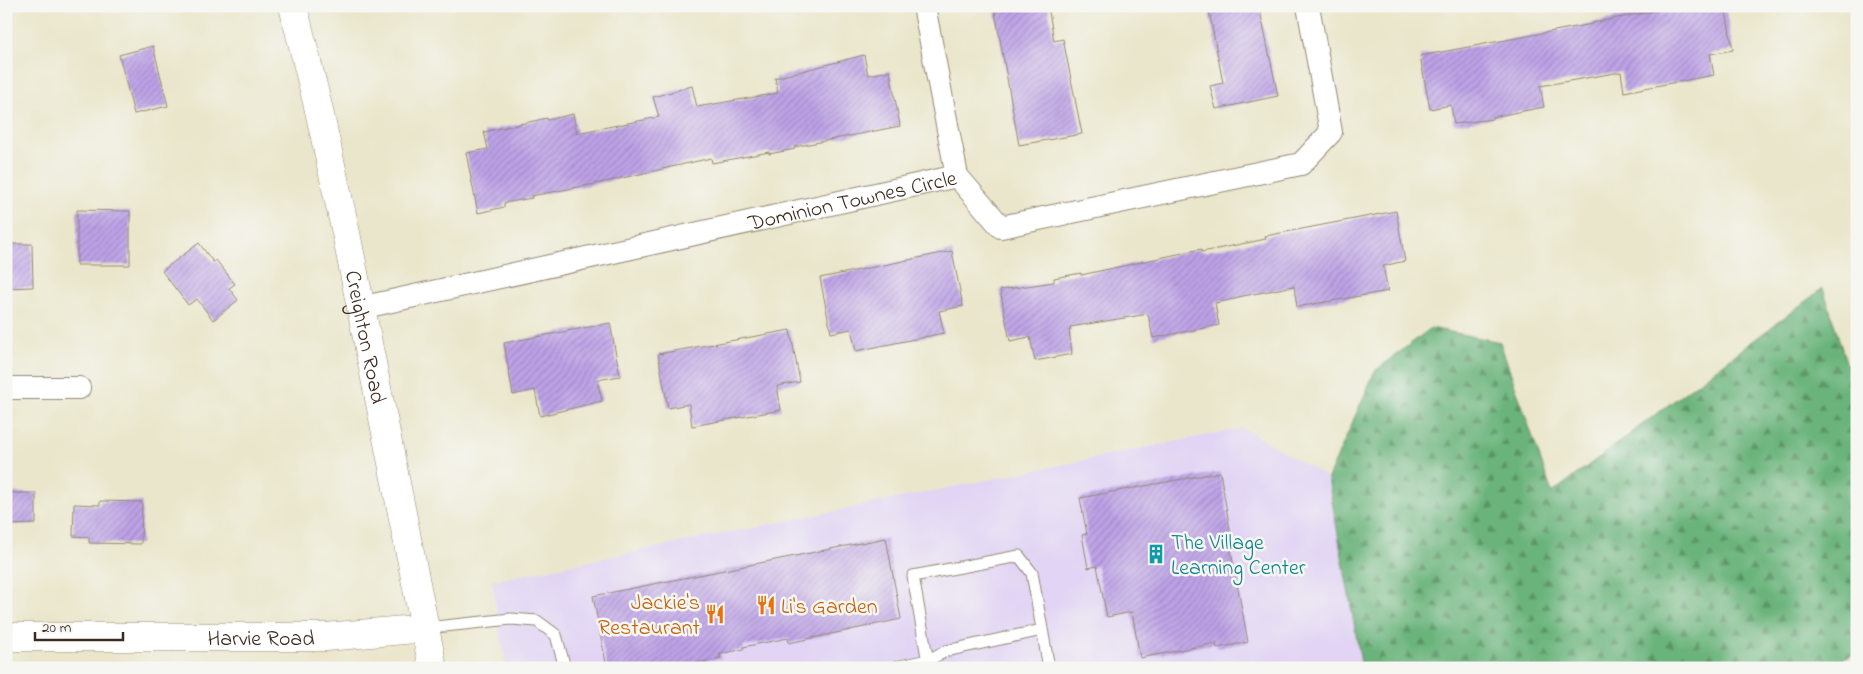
<svg xmlns="http://www.w3.org/2000/svg" width="1863" height="674" viewBox="0 0 1863 674" font-family="'Indie Flower',sans-serif">
<style>
.built{fill:#e1d4f4}
.forest{fill:url(#forest-firs);stroke:#536f4c}
.building{fill:url(#building-hatch)}
.lines{fill:none;stroke-linecap:round;stroke-linejoin:round}
.service-casing{stroke:#928874;stroke-width:13}
.minor-casing{stroke:#928874;stroke-width:24}
.tertiary-casing{stroke:#928874;stroke-width:29}
.secondary-casing{stroke:#928874;stroke-width:29}
.service{stroke:#fff;stroke-width:11}
.minor{stroke:#fff;stroke-width:22}
.tertiary{stroke:#fff;stroke-width:28}
.secondary{stroke:#fff;stroke-width:28}
.labels{text-anchor:middle;stroke-width:5;stroke-linejoin:round;paint-order:stroke}
.street-label{font-size:22px;fill:#3b2a1e;stroke:#f6f6f2}
.culture-label{font-size:22px;fill:#0d838f;stroke:#f6f6f2;text-anchor:start}
.food-label{font-size:22px;fill:#c56008;stroke:#f6f6f2;text-anchor:end}
</style>
<defs>
<pattern id="forest-firs" width="22" height="20" patternUnits="userSpaceOnUse" patternTransform="scale(1.25)"><rect width="22" height="20" fill="#6bb47b"/><path d="M5 1l3.5 6h-7zM16 11l3.5 6h-7z" fill="#599364"/></pattern>
<pattern id="building-hatch" width="6" height="6" patternUnits="userSpaceOnUse" patternTransform="scale(1.25)"><rect width="6" height="6" fill="#bea3e8"/><path d="M-1 1l2-2M0 6l6-6M5 7l2-2" fill="none" stroke="#9c85bb"/></pattern>
</defs>
<rect width="100%" height="100%" fill="#f6f6f2"/>
<filter id="ink" filterUnits="userSpaceOnUse"><feTurbulence type="fractalNoise" baseFrequency=".02" numOctaves="2"/><feDisplacementMap in="SourceGraphic" scale="10" xChannelSelector="R" yChannelSelector="G"/><feConvolveMatrix kernelMatrix="1 2 1 2 8 2 1 2 1" color-interpolation-filters="sRGB"/></filter>
<filter id="wash" filterUnits="userSpaceOnUse"><feTurbulence type="fractalNoise" baseFrequency=".0096" numOctaves="4" result="noise"/><feDisplacementMap in="SourceGraphic" scale="20" xChannelSelector="R" yChannelSelector="G"/><feGaussianBlur stdDeviation="1.12" result="paint"/><feColorMatrix in="noise" values="0 0 0 0 0 0 0 0 0 0 0 0 0 0 0 0 0 1.4 0 .05"/><feComposite in="paint" operator="in"/></filter>
<g filter="url(#wash)">
<rect width="100%" height="100%" fill="#eae6cb"/>
<path class="built" d="M1243 428 1328 478 1362 668H506L492 581Z"/>
<path class="forest" d="M1823 288 1857 397V653L1824 668H1362L1328 478 1375 371 1431 328 1500 342 1552 493Z"/>
<g id="blocks">
<path class="building" d="M994 6H1048L1054 41 1063 39 1082 134 1019 145Z
M1208 6H1259L1278 96 1216 109 1210 86 1223 83Z
M1680 6H1725L1733 50 1710 54 1714 75 1624 92 1621 72 1540 86 1544 107 1492 117V119L1454 124 1451 105 1430 109 1420 56 1592 24V23Z
M153 46 168 106 134 114 119 55Z
M864 55 868 75 890 71 900 126 794 147 795 149 769 154V152L712 163 711 158 600 183 531 196 532 198 504 203V207L478 213 466 153 488 149 484 132 547 118V120L573 114 577 133 659 117 653 97 692 86 697 107 778 93 775 78Z
M77 210 130 211V265H77Z
M1396 211 1405 261 1383 266 1388 291 1297 307 1294 286 1238 297 1239 298 1215 303 1219 325 1153 338 1148 314 1070 327 1071 330H1069L1072 354 1035 361 1030 337 1010 341 1000 290 1054 282V278L1081 273V275L1201 249 1202 252 1266 239 1265 236Z
M199 243 213 262 216 260 235 284 229 288 238 300 213 320 197 299 188 305 162 271Z
M6 244H32L33 287 6 288Z
M952 251 963 306 939 311 944 333 856 351 851 329 831 333 820 278Z
M610 323 620 376 597 380 602 401 540 416 535 390 513 395 504 343Z
M790 330 800 382 777 386 781 410 692 426 689 404 668 408 658 354Z
M1220 472 1232 541H1229L1248 642 1217 648 1216 643 1140 658 1132 612 1107 617 1097 566 1088 568 1082 535 1087 534 1080 498Z
M6 493H36V524L6 525Z
M100 501 142 502 141 544 89 543V537L73 536 74 504 100 505Z
M886 538 901 619 789 643 788 638 743 647 744 649 720 654 721 658 687 665 667 668H607L593 596Z"/>
</g>
</g>
<g filter="url(#ink)">
<use href="#blocks" fill-opacity="0" stroke="#928874" stroke-width="1"/>
<g class="lines">
<defs>
<path id="service" d="M426 628 511 619 537 621 556 635 565 668
M891 668 928 660 946 651 1042 630
M929 668 913 576 1019 556 1032 573 1049 668"/>
<g id="minor">
<path d="M924 6 957 176"/>
<path id="s1" d="M360 308 957 176 1001 227 1301 164 1331 132 1308 6"/>
<path d="M6 388H79"/>
</g>
<g id="tertiary">
<path id="s2" d="M6 637H326L426 628"/>
</g>
<g id="secondary">
<path id="s3" d="M293 6 318 106 346 233 433 668"/>
</g>
</defs>
<use href="#service" class="service-casing"/>
<use href="#minor" class="minor-casing"/>
<use href="#tertiary" class="tertiary-casing"/>
<use href="#secondary" class="secondary-casing"/>
<use href="#service" class="service"/>
<use href="#minor" class="minor"/>
<use href="#tertiary" class="tertiary"/>
<use href="#secondary" class="secondary"/>
</g>
</g>
<defs>
<symbol id="building-bare" viewBox="-9 -9 18 18"><path d="M-4-6H4V6H1V3H-1V6H-4ZM-2.5-4.3h1.7v1.8h-1.7ZM.8-4.3h1.7v1.8H.8ZM-2.5-1h1.7V.8h-1.7ZM.8-1h1.7V.8H.8Z" fill="#0f9aa8" stroke="#f6f6f2" stroke-width="2.5" paint-order="stroke"/></symbol>
<symbol id="restaurant-bare" viewBox="-9 -9 18 18"><path d="M-5-6h1v4h1v-4h1v4h1v-4h1v5L-1.5 .5V6h-2V.5L-5-1ZM5-6V6H3V1.5H1.5Q1.5-4 5-6Z" fill="#e8710a" stroke="#f6f6f2" stroke-width="2.5" paint-order="stroke"/></symbol>
</defs>
<g fill-rule="evenodd">
<use href="#building-bare" x="1142" y="540" width="28" height="28"/>
<use href="#restaurant-bare" x="752" y="591" width="28" height="28"/>
<use href="#restaurant-bare" x="701" y="600" width="28" height="28"/>
</g>
<g class="labels">
<g class="street-label">
<text dy="8" stroke="none"><textPath href="#s1" startOffset="504">Dominion Townes Circle</textPath></text>
<text dy="8" stroke="none"><textPath href="#s3" startOffset="339">Creighton Road</textPath></text>
<text dy="8" stroke="none"><textPath href="#s2" startOffset="255">Harvie Road</textPath></text>
</g>
<g class="culture-label">
<text x="1171" y="549">The Village<tspan x="1171" dy="25">Learning Center</tspan></text>
</g>
<g class="food-label">
<text x="700" y="609">Jackie's<tspan x="700" dy="25">Restaurant</tspan></text>
<text x="781" y="613" text-anchor="start">Li's Garden</text>
</g>
</g>
<rect width="1863" height="674" fill="none" stroke="#f6f6f2" stroke-width="25"/>
<path d="M35 632v8h88v-8" fill="none" stroke="#3b2a1e" stroke-width="2.5"/>
<text x="42" y="632" font-size="15" fill="#3b2a1e" stroke="#f6f6f2" stroke-width="4" paint-order="stroke">20 m</text>
</svg>
